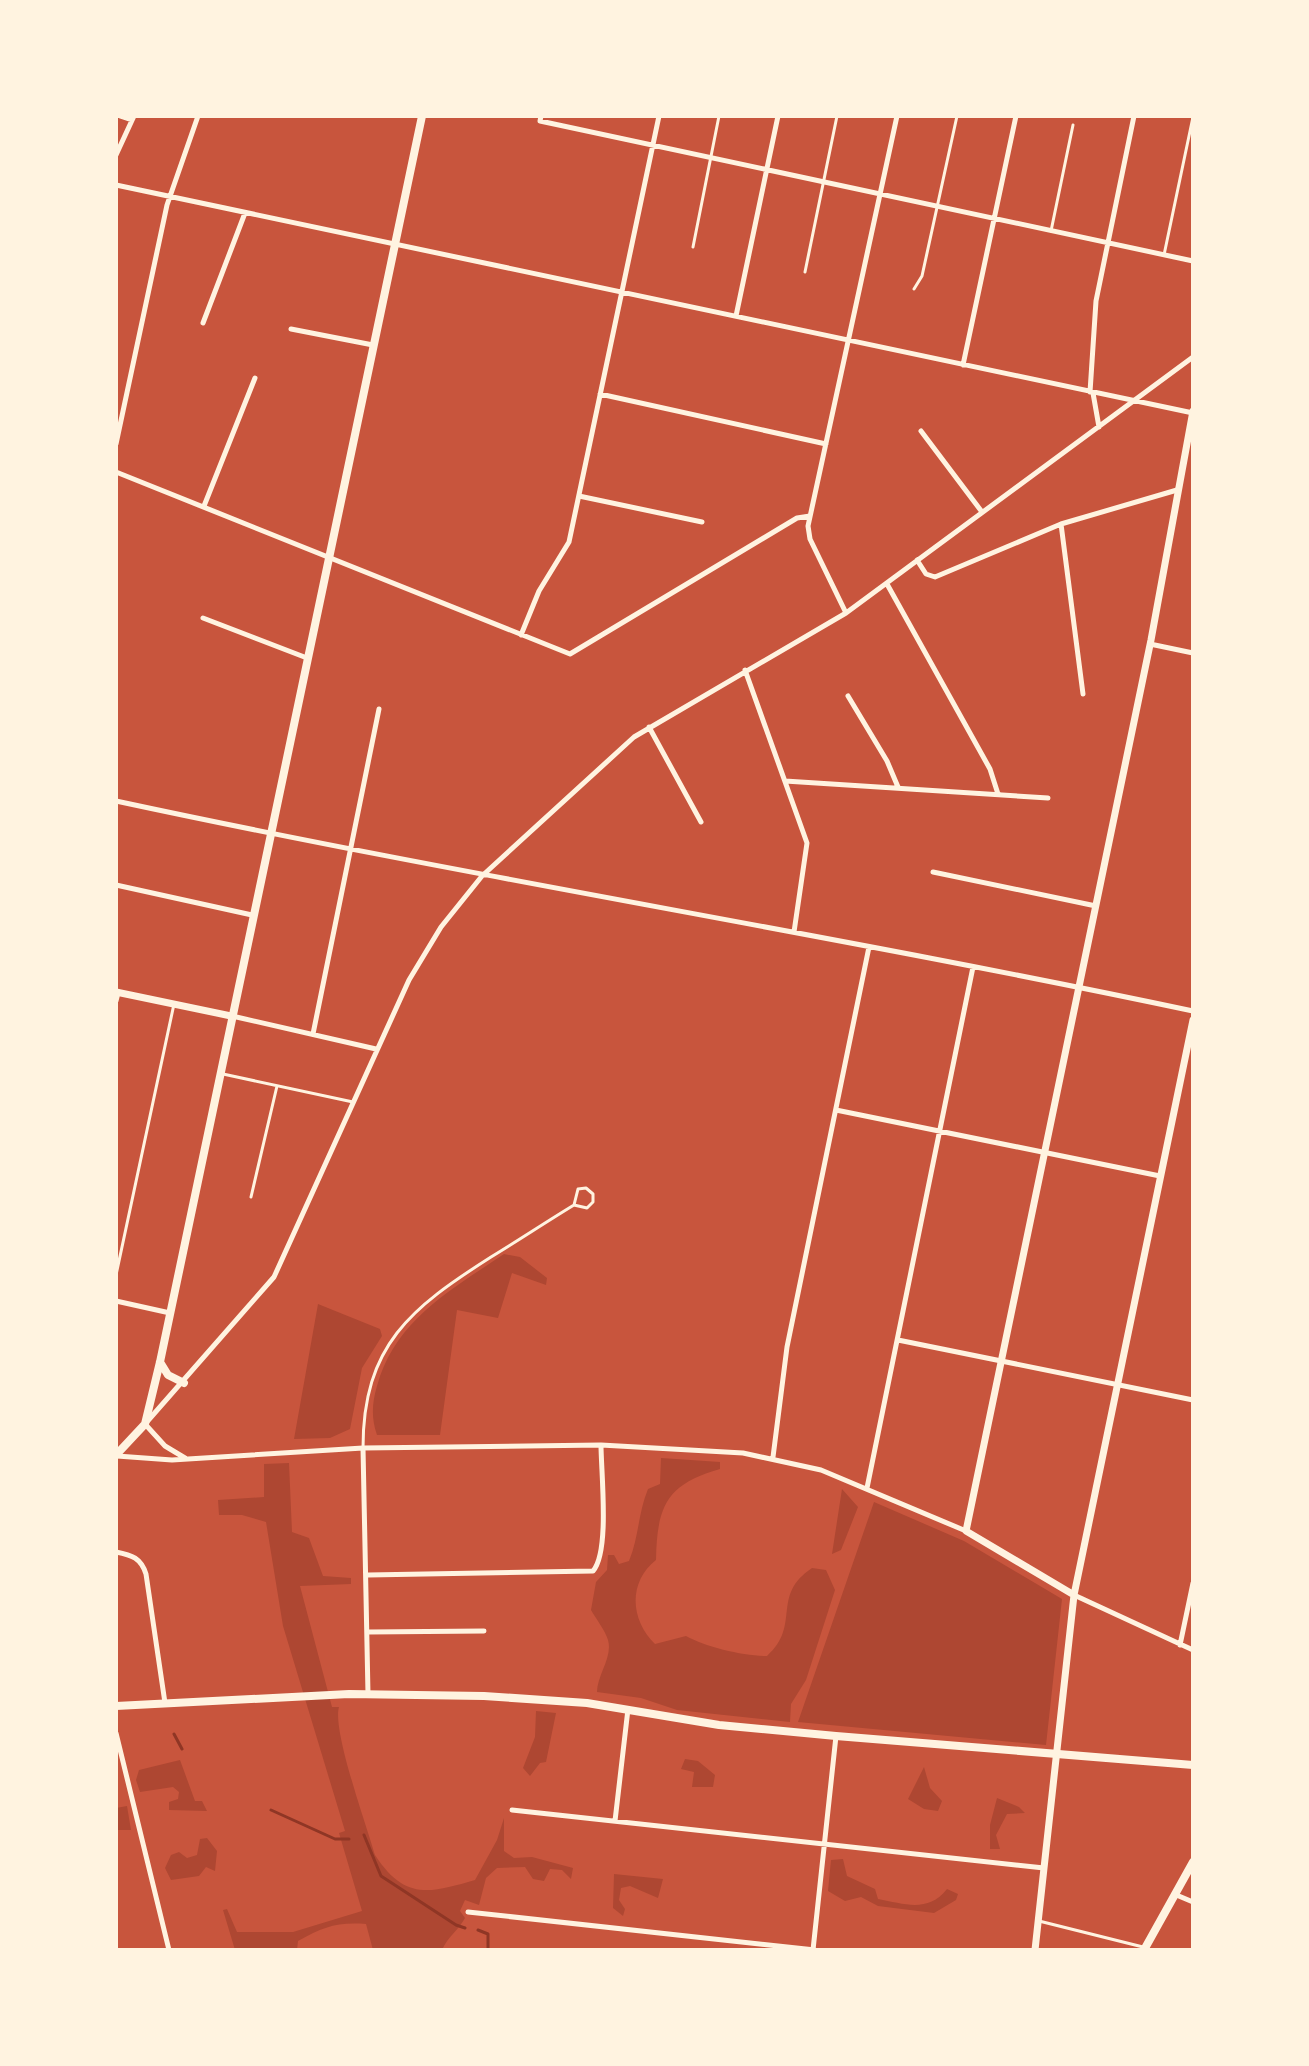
<svg xmlns="http://www.w3.org/2000/svg" width="1309" height="2066" viewBox="0 0 1309 2066" font-family="'Golos Text',sans-serif">
<style>
.green{fill:#ae4732}
.lines{fill:none;stroke-linecap:round;stroke-linejoin:round}
.stream{stroke:#8f3625;stroke-width:3}
.service{stroke:#fff3e0;stroke-width:3}
.minor{stroke:#fff3e0;stroke-width:5}
.tertiary{stroke:#fff3e0;stroke-width:7}
.secondary{stroke:#fff3e0;stroke-width:8}
</style>
<rect width="100%" height="100%" fill="#c8553d"/>
<path class="green" d="M504 1254 520 1257 547 1278 546 1285 512 1273 498 1318 457 1310 440 1435H377C371 1418 372 1403 377 1386 395 1320 451 1290 504 1254Z
M318 1304 380 1329 382 1336 362 1368 350 1429 330 1438 294 1439Z
M661 1458 720 1462V1469C666 1484 657 1507 656 1560 628 1582 630 1620 655 1644L686 1636C706 1647 743 1656 767 1656 802 1625 770 1596 812 1568L826 1570 835 1590 806 1680 791 1704 790 1722 677 1710 641 1698 597 1692C597 1675 613 1657 608 1640 605 1630 596 1619 591 1610L596 1582 607 1570 608 1555H614L619 1564 629 1561C639 1537 638 1513 648 1489L660 1484Z
M289 1463 292 1532 309 1538 323 1576 351 1578V1584L300 1586 332 1707H339C332 1730 367 1827 375 1855 405 1901 430 1893 475 1880L497 1840 504 1818V1851L514 1858 532 1857 573 1868 571 1879 562 1870 550 1869 544 1881 533 1879 525 1867 497 1868 486 1878 479 1905 465 1900 460 1911 465 1918C458 1931 448 1936 442 1950H373L366 1924C336 1922 324 1927 298 1941L297 1950H235L223 1910 227 1909 237 1932H293L362 1911 339 1833 345 1831 283 1626 266 1522 242 1515H219L218 1500 264 1497V1464Z
M842 1489 858 1507 841 1550 832 1554Z
M874 1502 964 1541 1062 1599 1046 1745 798 1722Z
M536 1711 556 1713 546 1762 540 1763 530 1776 523 1768 535 1737Z
M685 1759 698 1761 715 1775 713 1787H692L694 1772 681 1769Z
M180 1760 195 1801H202L207 1811 169 1810V1802L178 1799 179 1792 173 1787 140 1792 136 1780 139 1770Z
M924 1767 930 1788 942 1801 938 1811 924 1809 908 1799Z
M997 1798 1019 1807 1025 1813 1007 1814 996 1835 1000 1849H990V1825Z
M127 1806 131 1830H116V1808Z
M207 1838 217 1851 215 1871 206 1867 199 1876 171 1880 165 1868 171 1855 179 1852 187 1858 197 1855 200 1839Z
M843 1859 847 1876 875 1889 878 1899C905 1904 928 1913 947 1889L958 1894 956 1900 934 1913 878 1906 861 1897 845 1901 828 1891 831 1860Z
M614 1874 663 1879 658 1898 630 1886 621 1888 619 1900 625 1909 623 1916 613 1908Z"/>
<g class="lines">
<path class="stream" d="M174 1734 182 1749
M271 1810 335 1839H349
M364 1835 381 1876 456 1925 465 1928
M478 1930 488 1934V1950"/>
<path class="service" d="M1051 231 1073 125
M693 247 719 116
M1164 255 1193 117
M805 272 837 116
M914 289 922 276 957 116
M223 1074 353 1102
M251 1197 277 1086
M116 1275 174 1004
M363 1448C363 1345 411 1308 491 1257 519 1240 546 1222 574 1205L578 1189 586 1188 593 1194V1202L587 1208 574 1205
M1039 1921 1143 1947"/>
<path class="minor" d="M120 116 132 120
M541 116 540 121 1193 261
M116 155 134 116
M116 185 1193 413
M736 316 778 116
M203 323 245 213
M291 329 373 345
M963 365 1016 116
M1090 392 1096 301 1134 116
M1093 393 1099 427
M600 394 826 444
M921 431 982 512
M116 444 167 205 198 116
M116 472 570 654 797 518 810 516
M579 496 702 522
M204 506 255 378
M1061 524 1083 694
M917 560 926 574 935 577 1061 524 1177 490
M887 584 990 769 998 794
M846 613 810 539 808 526 897 116
M203 618 307 658
M521 635 539 591 569 542 659 116
M1150 644 1193 653
M745 670 807 843 794 932
M848 696 887 761 898 787
M649 727 701 822
M785 781 1048 798
M116 801C474 878 835 935 1193 1011
M933 872 1096 906
M116 885 252 915
M116 1001 118 993
M232 1016 376 1049
M313 1034 379 709
M836 1110 1160 1176
M116 1301 170 1313
M898 1340 1193 1400
M363 1448 368 1694
M117 1456 172 1460 363 1448 601 1445 743 1453 821 1470 966 1531
M773 1457 787 1347 869 947
M185 1458 165 1446 145 1424 274 1277 409 980 441 927 482 876 634 737 846 613 1193 357
M867 1488 973 967
M116 1552C132 1555 141 1558 146 1574L165 1703
M368 1575 593 1571C610 1552 601 1472 601 1445
M1074 1595 1193 1650
M369 1632 484 1631
M1180 1645 1193 1583
M116 1733 169 1950
M512 1810 1044 1868
M615 1821 628 1709
M1174 1894 1193 1902
M468 1912 815 1950
M813 1950 836 1736"/>
<path class="tertiary" d="M116 992 231 1016
M1074 1595 966 1531 1151 640 1193 411
M1035 1950 1074 1595 1193 1020"/>
<path class="secondary" d="M160 1362 168 1375 184 1383
M116 1455 145 1424 160 1362 422 116
M116 1706 349 1694 484 1696 587 1703 719 1725 836 1736 1193 1765
M1144 1950 1193 1862"/>
</g>
<rect width="1309" height="2066" fill="none" stroke="#fff3e0" stroke-width="236"/>
</svg>
